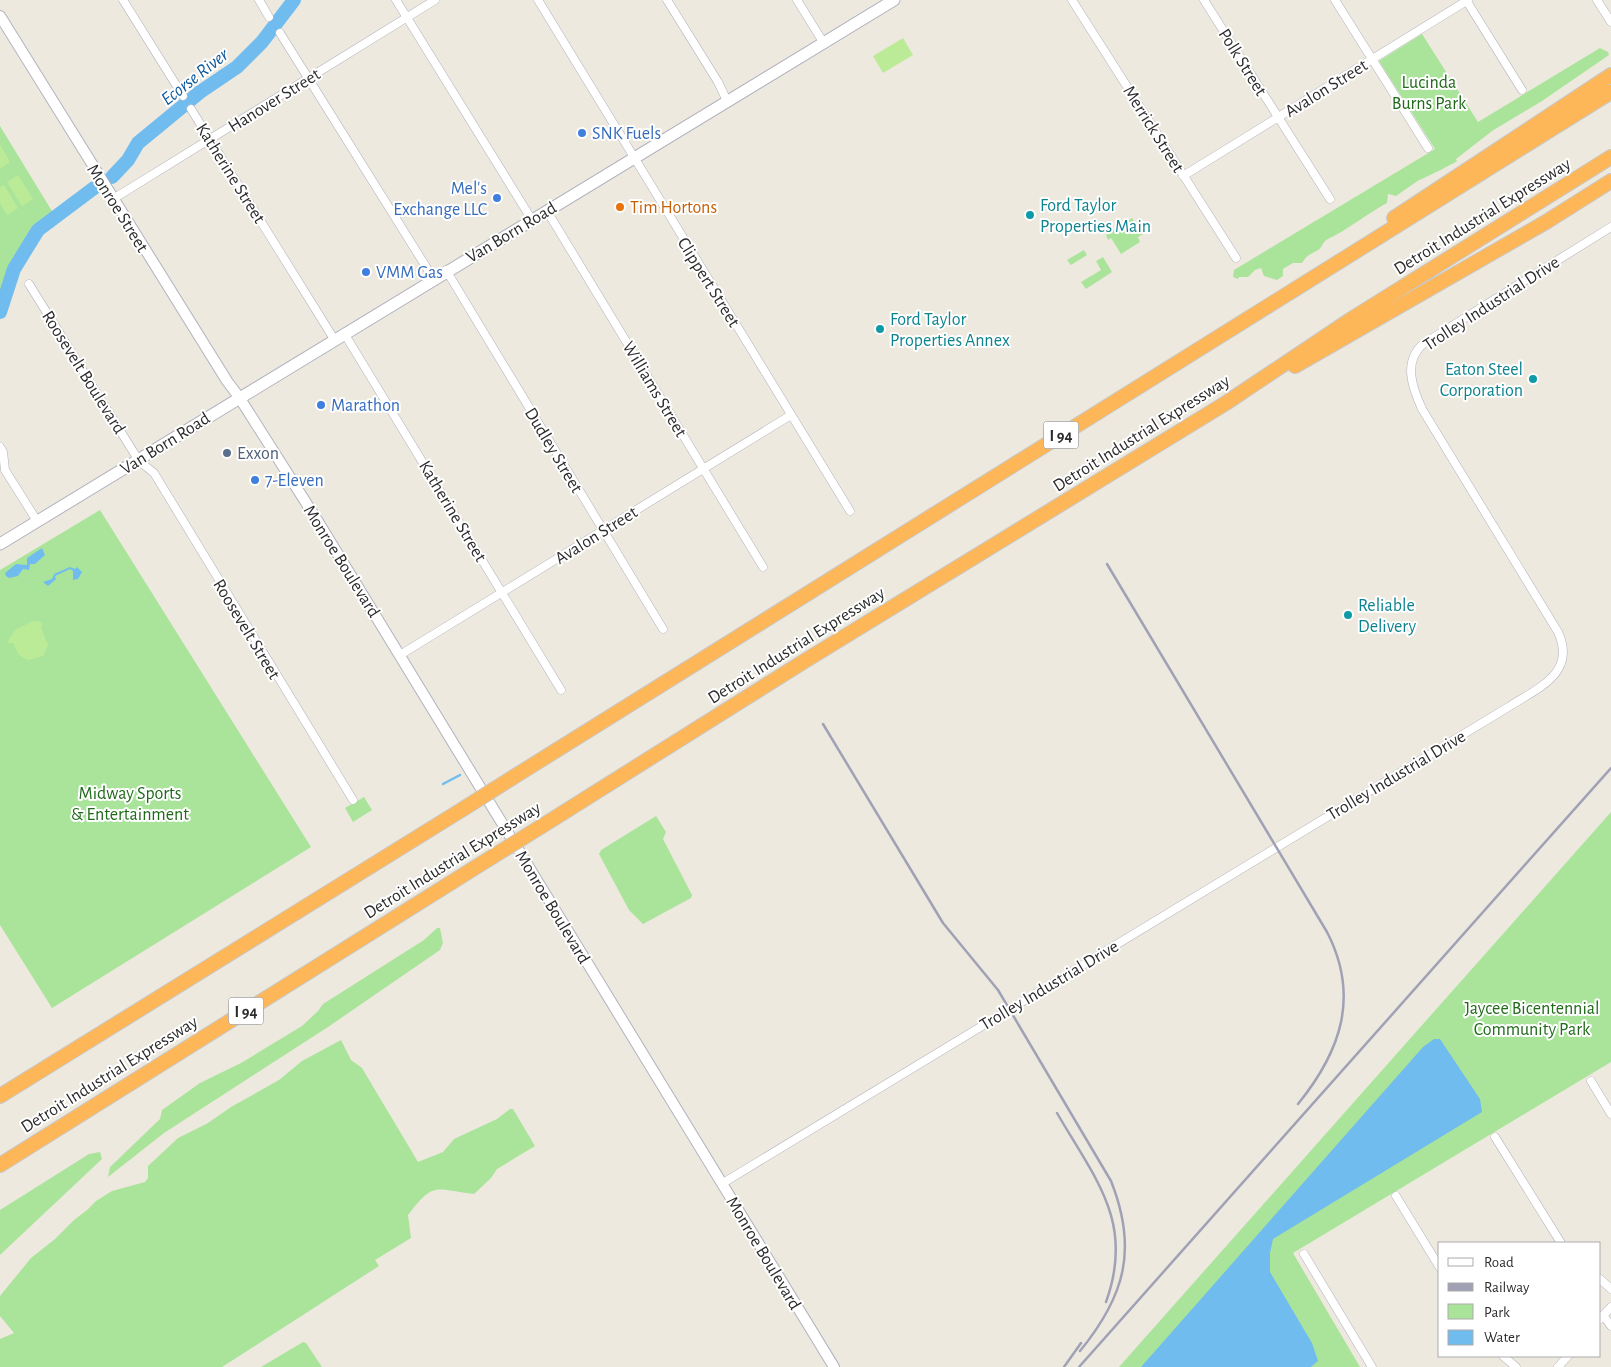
<svg xmlns="http://www.w3.org/2000/svg" width="1611" height="1367" viewBox="0 0 1611 1367" font-family="'Alegreya Sans',sans-serif">
<style>
.green{fill:#aae49b}
.pitch{fill:#bceb97}
.water{fill:#71bcef}
.lines{fill:none;stroke-linecap:round;stroke-linejoin:round}
.stream{stroke:#71bcef;stroke-width:2.5}
.river{stroke:#71bcef;stroke-width:14}
.minor-casing{stroke:#b2b2bf;stroke-width:9}
.tertiary-casing{stroke:#b2b2bf;stroke-width:12}
.secondary-casing{stroke:#b2b2bf;stroke-width:13}
.motorway-casing{stroke:#c8c8c8;stroke-width:16}
.minor{stroke:#fff;stroke-width:8}
.tertiary{stroke:#fff;stroke-width:10}
.secondary{stroke:#fff;stroke-width:11}
.motorway{stroke:#feb758;stroke-width:14}
.rail{stroke:#a1a1b6;stroke-width:2.5}
.motorway-bridge-casing{stroke:#c8c8c8;stroke-width:16;stroke-linecap:butt}
.motorway-bridge{stroke:#feb758;stroke-width:14}
.shop-dot{fill:#3f7fe0;stroke:#fff;stroke-width:2}
.food-dot{fill:#e8710a;stroke:#fff;stroke-width:2}
.culture-dot{fill:#0f9aa8;stroke:#fff;stroke-width:2}
.service-dot{fill:#5c6f8a;stroke:#fff;stroke-width:2}
.labels{text-anchor:middle;stroke-width:4;stroke-linejoin:round;paint-order:stroke}
.shield{fill:#fff;stroke:#6b6b6b;stroke-width:1}
.shield-label{font-size:16px;font-weight:bold;fill:#2c2c2c}
.street-label{font-size:18px;fill:#2c2c2c;stroke:#fff}
.park-label{font-size:18px;fill:#206a1a;stroke:#fff}
.shop-label{font-size:18px;fill:#366cbe;stroke:#fff;text-anchor:start}
.culture-label{font-size:18px;fill:#0d838f;stroke:#fff;text-anchor:start}
.food-label{font-size:18px;fill:#c56008;stroke:#fff;text-anchor:start}
.service-label{font-size:18px;fill:#4e5e75;stroke:#fff;text-anchor:start}
.water-label{font-size:19px;font-style:italic;fill:#0d589e;stroke:#fff}
</style>
<rect width="100%" height="100%" fill="#ede9de"/>
<path class="green" d="M1422 34 1478 122 1600 48 1608 52 1609 55 1542 101 1492 131 1456 159 1457 161C1453 164 1423 179 1419 180L1396 196 1388 194 1387 203C1367 214 1347 230 1328 239 1323 241 1322 248 1318 250 1308 256 1309 253 1302 263H1293L1283 269V276L1277 280 1264 276 1261 268 1255 270 1248 277H1239L1238 279 1233 277 1234 270 1435 149 1379 61Z
M0 126 55 216C24 238 10 277 0 312Z
M1132 218 1143 234 1138 237 1140 242 1121 254 1111 238 1108 240 1106 235Z
M1084 250 1087 255 1071 265 1067 260Z
M1103 257 1112 272 1086 289 1081 282 1101 270 1096 261Z
M100 510 311 847 52 1008 0 925V570Z
M364 797 372 810 353 822 345 808Z
M1611 812V1062L1293 1253 1360 1367H1119Z
M656 816 666 832 663 839 692 895 691 898 643 924 629 910 599 854 601 850Z
M437 928H440L443 943 440 950 328 1027 164 1133 108 1177 110 1167 160 1119 162 1110 200 1083 241 1063 302 1026 318 1011 323 1004 424 940Z
M341 1040 351 1060 362 1068 418 1162 443 1152 454 1139 497 1119 510 1109H513L535 1146 497 1169 491 1178 474 1194C434 1189 434 1181 408 1215L411 1238 375 1260 379 1266 222 1367H0V1339L14 1333 0 1316V1296L31 1258 55 1239 74 1220 87 1210 96 1201 112 1191 145 1182 148 1178V1166L178 1138 208 1123 231 1107 279 1080 302 1061Z
M100 1152 102 1159 0 1255V1210L89 1154Z
M303 1342 306 1343 322 1367H261Z"/>
<path class="pitch" d="M903 38 913 55 883 73 873 56Z
M0 145 10 162 0 169Z
M18 175 33 199 22 206 7 182Z
M4 185 18 208 7 215 0 203V187Z
M33 621 42 622 41 628 48 645 43 656 28 660 19 655 13 643H7L15 630Z"/>
<path class="water" d="M42 548 45 555 35 564H30L29 570 23 569 18 576 9 578 6 576 5 573 16 564 27 565V558Z
M77 567 82 572 78 579 73 580V571L70 569 55 576 56 579 48 586 43 582 52 579 54 574 70 567 75 569Z
M1434 1039H1440L1480 1099 1482 1112 1273 1239 1270 1253V1272L1312 1343 1318 1361 1311 1367H1141L1423 1047Z"/>
<g class="lines">
<path class="stream" d="M443 784 460 775"/>
<path class="river" d="M112 177 128 160 138 143 200 92 237 67 262 42 294 0
M0 312 14 269 38 230 94 188"/>
<defs>
<path id="minor" d="M123 0 183 96
M259 0 269 17
M396 0 532 220
M538 0 850 511
M667 0 718 82 727 101
M797 0 823 42
M1072 0 1236 258
M1204 0 1330 199
M1335 0 1428 148
M1466 0 1522 90
M1597 0 1611 22
M280 33 433 278
M191 109 334 339
M1183 176 1468 0
M113 199 435 0
M547 211 763 567
M446 270 663 629
M29 284 139 461 154 473 353 800
M344 333 561 690
M0 447 3 452 5 470 37 521
M400 655 791 415
M1591 1081 1611 1114
M1495 1137 1561 1243
M723 1183 1510 706C1538 688 1577 673 1558 632L1422 409C1412 387 1403 362 1423 344L1611 227
M1396 1196 1440 1268
M1304 1254 1372 1367
M1600 1279 1611 1289
M1603 1315 1611 1326
M1600 1319 1611 1307
M1503 1356 1516 1367
M1558 1367 1568 1356"/>
<path id="tertiary" d="M0 16 227 381 239 397 317 520 834 1367"/>
<path id="secondary" d="M0 544 894 0"/>
<path id="motorway" d="M1394 218 1611 75
M1295 366 1546 222 1611 181
M512 778 1611 92
M542 826 803 662 1226 403 1350 320 1611 157
M0 1096 463 809
M0 1165 492 857"/>
</defs>
<use href="#minor" class="minor-casing"/>
<use href="#tertiary" class="tertiary-casing"/>
<use href="#secondary" class="secondary-casing"/>
<use href="#motorway" class="motorway-casing"/>
<use href="#minor" class="minor"/>
<use href="#tertiary" class="tertiary"/>
<use href="#secondary" class="secondary"/>
<use href="#motorway" class="motorway"/>
<path class="rail" d="M1107 564 1327 932C1360 996 1341 1051 1298 1104
M823 724 943 923 998 990 1111 1181C1138 1249 1125 1296 1080 1351
M1057 1113C1095 1179 1135 1222 1106 1302
M1064 1367 1081 1343
M1079 1367 1611 768"/>
<defs>
<path id="motorway-bridge" d="M463 809 512 778
M492 857 542 826"/>
</defs>
<use href="#motorway-bridge" class="motorway-bridge-casing"/>
<use href="#motorway-bridge" class="motorway-bridge"/>
</g>
<g class="shop-dot">
<circle cx="582" cy="133" r="5"/>
<circle cx="497" cy="198" r="5"/>
<circle cx="366" cy="272" r="5"/>
<circle cx="321" cy="405" r="5"/>
<circle cx="255" cy="480" r="5"/>
</g>
<circle class="food-dot" cx="620" cy="207" r="5"/>
<g class="culture-dot">
<circle cx="1030" cy="215" r="5"/>
<circle cx="880" cy="329" r="5"/>
<circle cx="1533" cy="379" r="5"/>
<circle cx="1348" cy="615" r="5"/>
</g>
<circle class="service-dot" cx="227" cy="453" r="5"/>
<g class="labels">
<g class="shield">
<rect x="1043.5" y="421.5" width="35" height="27" rx="4"/>
<rect x="228.5" y="997.5" width="35" height="27" rx="4"/>
</g>
<g class="shield-label">
<text x="1061" y="441">I 94</text>
<text x="246" y="1017">I 94</text>
</g>
<g class="street-label">
<text transform="translate(1243 62) rotate(58)" y="6">Polk Street</text>
<text transform="translate(1326 88) rotate(-32)" y="6">Avalon Street</text>
<text transform="translate(274 100) rotate(-32)" y="6">Hanover Street</text>
<text transform="translate(1154 129) rotate(58)" y="6">Merrick Street</text>
<text transform="translate(231 173) rotate(58)" y="6">Katherine Street</text>
<text transform="translate(118 208) rotate(58)" y="6">Monroe Street</text>
<text transform="translate(1482 216) rotate(-32)" y="6">Detroit Industrial Expressway</text>
<text transform="translate(511 232) rotate(-31)" y="6">Van Born Road</text>
<text transform="translate(709 282) rotate(58)" y="6">Clippert Street</text>
<text transform="translate(1491 303) rotate(-33)" y="6">Trolley Industrial Drive</text>
<text transform="translate(84 372) rotate(58)" y="6">Roosevelt Boulevard</text>
<text transform="translate(655 389) rotate(59)" y="6">Williams Street</text>
<text transform="translate(1141 433) rotate(-32)" y="6">Detroit Industrial Expressway</text>
<text transform="translate(165 443) rotate(-32)" y="6">Van Born Road</text>
<text transform="translate(554 450) rotate(59)" y="6">Dudley Street</text>
<text transform="translate(453 511) rotate(59)" y="6">Katherine Street</text>
<text transform="translate(596 535) rotate(-32)" y="6">Avalon Street</text>
<text transform="translate(342 561) rotate(58)" y="6">Monroe Boulevard</text>
<text transform="translate(247 629) rotate(59)" y="6">Roosevelt Street</text>
<text transform="translate(796 645) rotate(-32)" y="6">Detroit Industrial Expressway</text>
<text transform="translate(1396 775) rotate(-31)" y="6">Trolley Industrial Drive</text>
<text transform="translate(452 860) rotate(-32)" y="6">Detroit Industrial Expressway</text>
<text transform="translate(553 907) rotate(59)" y="6">Monroe Boulevard</text>
<text transform="translate(1049 985) rotate(-31)" y="6">Trolley Industrial Drive</text>
<text transform="translate(109 1074) rotate(-32)" y="6">Detroit Industrial Expressway</text>
<text transform="translate(764 1253) rotate(59)" y="6">Monroe Boulevard</text>
</g>
<g class="park-label">
<text x="1429" y="88">Lucinda<tspan x="1429" dy="21">Burns Park</tspan></text>
<text x="130" y="799">Midway Sports<tspan x="130" dy="21">&amp; Entertainment</tspan></text>
<text x="1532" y="1014">Jaycee Bicentennial<tspan x="1532" dy="21">Community Park</tspan></text>
</g>
<g class="shop-label">
<text x="592" y="139">SNK Fuels</text>
<text x="487" y="194" text-anchor="end">Mel's<tspan x="487" dy="21">Exchange LLC</tspan></text>
<text x="376" y="278">VMM Gas</text>
<text x="331" y="411">Marathon</text>
<text x="265" y="486">7-Eleven</text>
</g>
<g class="culture-label">
<text x="1040" y="211">Ford Taylor<tspan x="1040" dy="21">Properties Main</tspan></text>
<text x="890" y="325">Ford Taylor<tspan x="890" dy="21">Properties Annex</tspan></text>
<text x="1523" y="375" text-anchor="end">Eaton Steel<tspan x="1523" dy="21">Corporation</tspan></text>
<text x="1358" y="611">Reliable<tspan x="1358" dy="21">Delivery</tspan></text>
</g>
<g class="food-label">
<text x="630" y="213">Tim Hortons</text>
</g>
<g class="service-label">
<text x="237" y="459">Exxon</text>
</g>
<g class="water-label">
<text transform="translate(194 76) rotate(-38)" y="7">Ecorse River</text>
</g>
</g>
<rect x="1438" y="1242" width="162" height="115" fill="#ffffff" stroke="#ababab"/>
<rect x="1448" y="1258" width="25" height="8" fill="#ffffff" stroke="#ababab"/>
<text x="1484" y="1267" font-size="15" fill="#2c2c2c">Road</text>
<rect x="1448" y="1283" width="25" height="8" fill="#a1a1b6" stroke="#ababab"/>
<text x="1484" y="1292" font-size="15" fill="#2c2c2c">Railway</text>
<rect x="1448" y="1304" width="25" height="15" fill="#aae49b" stroke="#ababab"/>
<text x="1484" y="1317" font-size="15" fill="#2c2c2c">Park</text>
<rect x="1448" y="1330" width="25" height="15" fill="#71bcef" stroke="#ababab"/>
<text x="1484" y="1342" font-size="15" fill="#2c2c2c">Water</text>
</svg>
